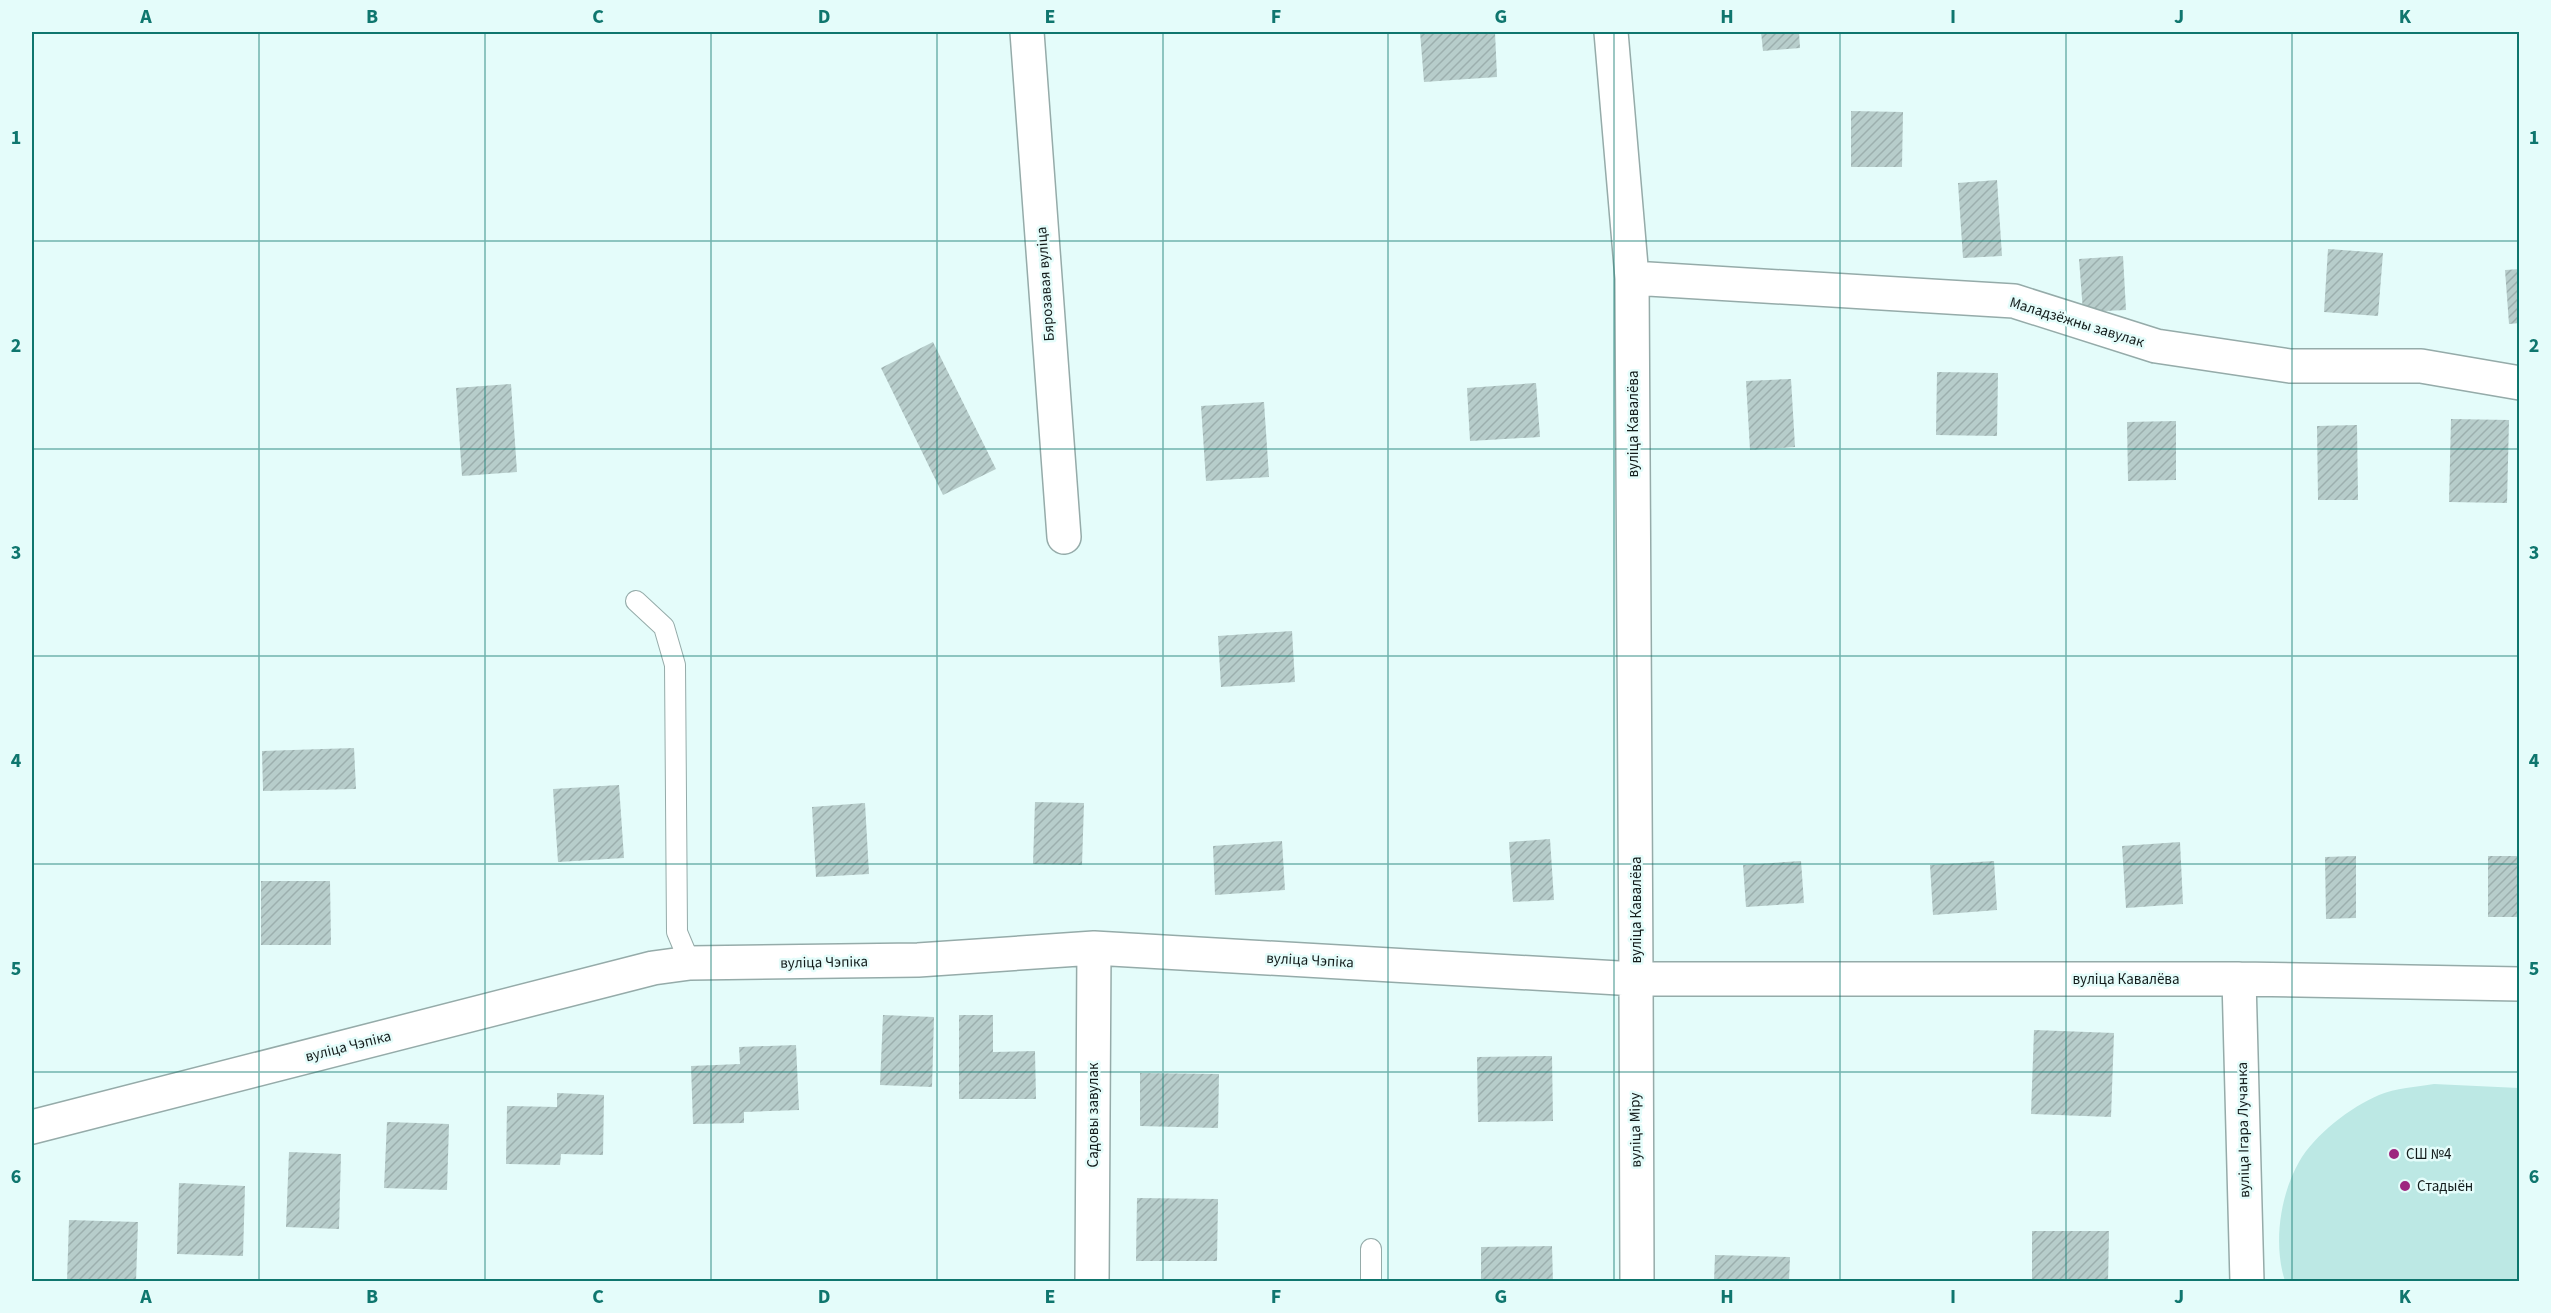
<svg xmlns="http://www.w3.org/2000/svg" width="2551" height="1313" viewBox="0 0 2551 1313" font-family="'Source Sans 3',sans-serif">
<style>
.pitch{fill:#bce8e4}
.building{fill:url(#building-hatch)}
.lines{fill:none;stroke-linecap:round;stroke-linejoin:round}
.lane-casing{stroke:#95aba9;stroke-width:22}
.street-casing{stroke:#95aba9;stroke-width:36}
.lane{stroke:#fff;stroke-width:20}
.street{stroke:#fff;stroke-width:33}
.grid{fill:none;stroke:#0f766e;stroke-width:1.5;stroke-opacity:0.55}
.poi-dot{fill:#9d267f;stroke:#e4fcfa;stroke-width:2}
.labels{text-anchor:middle;stroke-width:5;stroke-linejoin:round;paint-order:stroke}
.street-label{font-size:15px;fill:#131c1b;stroke:#e4fcfa}
.poi-label{font-size:15px;fill:#131c1b;stroke:#e4fcfa;text-anchor:start}
.neatline{fill:none;stroke:#0f766e;stroke-width:2}
.grid-label{font-size:20px;text-anchor:middle;font-weight:bold;fill:#0f766e}
</style>
<defs>
<pattern id="building-hatch" width="6" height="6" patternUnits="userSpaceOnUse" patternTransform="scale(1.5)"><rect width="6" height="6" fill="#b7cdcb"/><path d="M-1 1l2-2M0 6l6-6M5 7l2-2" fill="none" stroke="#9cafae"/></pattern>
</defs>
<rect width="100%" height="100%" fill="#e4fcfa"/>
<path class="pitch" d="M2434 1084 2519 1088V1281H2285C2273 1245 2280 1195 2299 1162 2315 1134 2351 1107 2379 1095 2395 1088 2417 1087 2434 1084Z"/>
<path class="building" d="M1420 32H1495L1497 77 1424 82Z
M1761 32H1799L1800 48 1763 51Z
M1851 111 1903 112 1902 167H1851Z
M1997 180 2002 256 1963 258 1958 183Z
M2328 249 2383 253 2378 316 2324 312Z
M2123 256 2126 310 2083 312 2079 259Z
M2520 269V323L2509 324 2505 270Z
M933 342 996 469 943 495 881 368Z
M1937 372 1998 373 1997 436 1936 435Z
M1791 379 1795 447 1750 450 1746 381Z
M1536 383 1540 437 1470 441 1467 388Z
M511 384 517 472 462 476 456 388Z
M1264 402 1269 477 1206 481 1201 406Z
M2451 419 2509 420 2507 503 2449 502Z
M2176 421V480L2128 481 2127 422Z
M2357 425 2358 500H2318L2317 426Z
M1292 631 1295 682 1221 687 1218 636Z
M354 748 356 789 263 791 262 751Z
M619 785 624 858 558 862 553 789Z
M1035 802 1084 803 1082 865 1033 864Z
M865 803 869 874 816 877 812 807Z
M1550 839 1554 900 1513 902 1509 842Z
M1282 841 1285 890 1215 895 1213 846Z
M2180 842 2183 904 2126 908 2122 846Z
M2356 856V918L2326 919 2325 857Z
M2488 856H2520V917H2488Z
M1801 861 1804 903 1746 907 1743 865Z
M1994 861 1997 910 1933 915 1930 865Z
M261 881H330L331 945H261Z
M883 1015 934 1017 932 1087 880 1085Z
M959 1015H993V1052L1035 1051 1036 1099H959Z
M2034 1030 2114 1033 2111 1117 2031 1114Z
M796 1045 799 1110 744 1112V1123L693 1124 691 1066 740 1064 739 1047Z
M1552 1056 1553 1121 1478 1122 1477 1057Z
M1140 1073 1219 1074 1218 1128 1140 1126Z
M557 1093 604 1095 603 1155 561 1154 560 1165 506 1164 507 1106 557 1107Z
M387 1122 449 1124 447 1190 384 1188Z
M289 1152 341 1154 339 1229 286 1227Z
M179 1183 245 1186 243 1256 177 1254Z
M1137 1198 1218 1199 1217 1261H1136Z
M69 1220 138 1222 136 1282H67Z
M2032 1231H2109L2108 1282H2032Z
M1552 1246 1553 1282H1481V1247Z
M1715 1255 1790 1257 1789 1282H1714Z"/>
<g class="lines">
<defs>
<path id="lane" d="M636 601 664 627 675 665 677 932 690 963
M1371 1282V1249"/>
<path id="street" d="M1027 32 1064 537
M1611 32 1632 278 1636 979H2239L2520 984
M1632 278 2014 301 2156 346 2290 366H2421L2520 383
M2239 979 2247 1282
M32 1127 653 968 690 963 918 960 1094 948 1636 979 1637 1282
M1092 1282 1094 948"/>
</defs>
<use href="#lane" class="lane-casing"/>
<use href="#street" class="street-casing"/>
<use href="#lane" class="lane"/>
<use href="#street" class="street"/>
</g>
<path class="grid" d="M259 32V1282M485 32V1282M711 32V1282M937 32V1282M1163 32V1282M1388 32V1282M1614 32V1282M1840 32V1282M2066 32V1282M2292 32V1282M32 241H2520M32 449H2520M32 656H2520M32 864H2520M32 1072H2520"/>
<g class="poi-dot">
<circle cx="2394" cy="1154" r="6"/>
<circle cx="2405" cy="1186" r="6"/>
</g>
<g class="labels">
<g class="street-label">
<text transform="translate(1045 284) rotate(-94)" y="5">Бярозавая вуліца</text>
<text transform="translate(2077 322) rotate(17)" y="5">Маладзёжны завулак</text>
<text transform="translate(1633 424) rotate(-90)" y="5">вуліца Кавалёва</text>
<text transform="translate(1636 910) rotate(-90)" y="5">вуліца Кавалёва</text>
<text transform="translate(1310 960) rotate(3)" y="5">вуліца Чэпіка</text>
<text transform="translate(824 962) rotate(-1)" y="5">вуліца Чэпіка</text>
<text x="2126" y="984">вуліца Кавалёва</text>
<text transform="translate(348 1046) rotate(-14)" y="5">вуліца Чэпіка</text>
<text transform="translate(1093 1115) rotate(-90)" y="5">Садовы завулак</text>
<text transform="translate(1635 1130) rotate(-91)" y="5">вуліца Міру</text>
<text transform="translate(2243 1130) rotate(-91)" y="5">вуліца Ігара Лучанка</text>
</g>
<g class="poi-label">
<text x="2406" y="1159">СШ №4</text>
<text x="2417" y="1191">Стадыён</text>
</g>
</g>
<rect width="2551" height="1313" fill="none" stroke="#e4fcfa" stroke-width="66"/>
<rect x="33" y="33" width="2485" height="1247" class="neatline"/>
<g class="grid-label">
<text x="146" y="23">A</text>
<text x="372" y="23">B</text>
<text x="598" y="23">C</text>
<text x="824" y="23">D</text>
<text x="1050" y="23">E</text>
<text x="1276" y="23">F</text>
<text x="1501" y="23">G</text>
<text x="1727" y="23">H</text>
<text x="1953" y="23">I</text>
<text x="2179" y="23">J</text>
<text x="2405" y="23">K</text>
<text x="16" y="144">1</text>
<text x="2534" y="144">1</text>
<text x="16" y="352">2</text>
<text x="2534" y="352">2</text>
<text x="16" y="559">3</text>
<text x="2534" y="559">3</text>
<text x="16" y="767">4</text>
<text x="2534" y="767">4</text>
<text x="16" y="975">5</text>
<text x="2534" y="975">5</text>
<text x="16" y="1183">6</text>
<text x="2534" y="1183">6</text>
<text x="146" y="1303">A</text>
<text x="372" y="1303">B</text>
<text x="598" y="1303">C</text>
<text x="824" y="1303">D</text>
<text x="1050" y="1303">E</text>
<text x="1276" y="1303">F</text>
<text x="1501" y="1303">G</text>
<text x="1727" y="1303">H</text>
<text x="1953" y="1303">I</text>
<text x="2179" y="1303">J</text>
<text x="2405" y="1303">K</text>
</g>
</svg>
